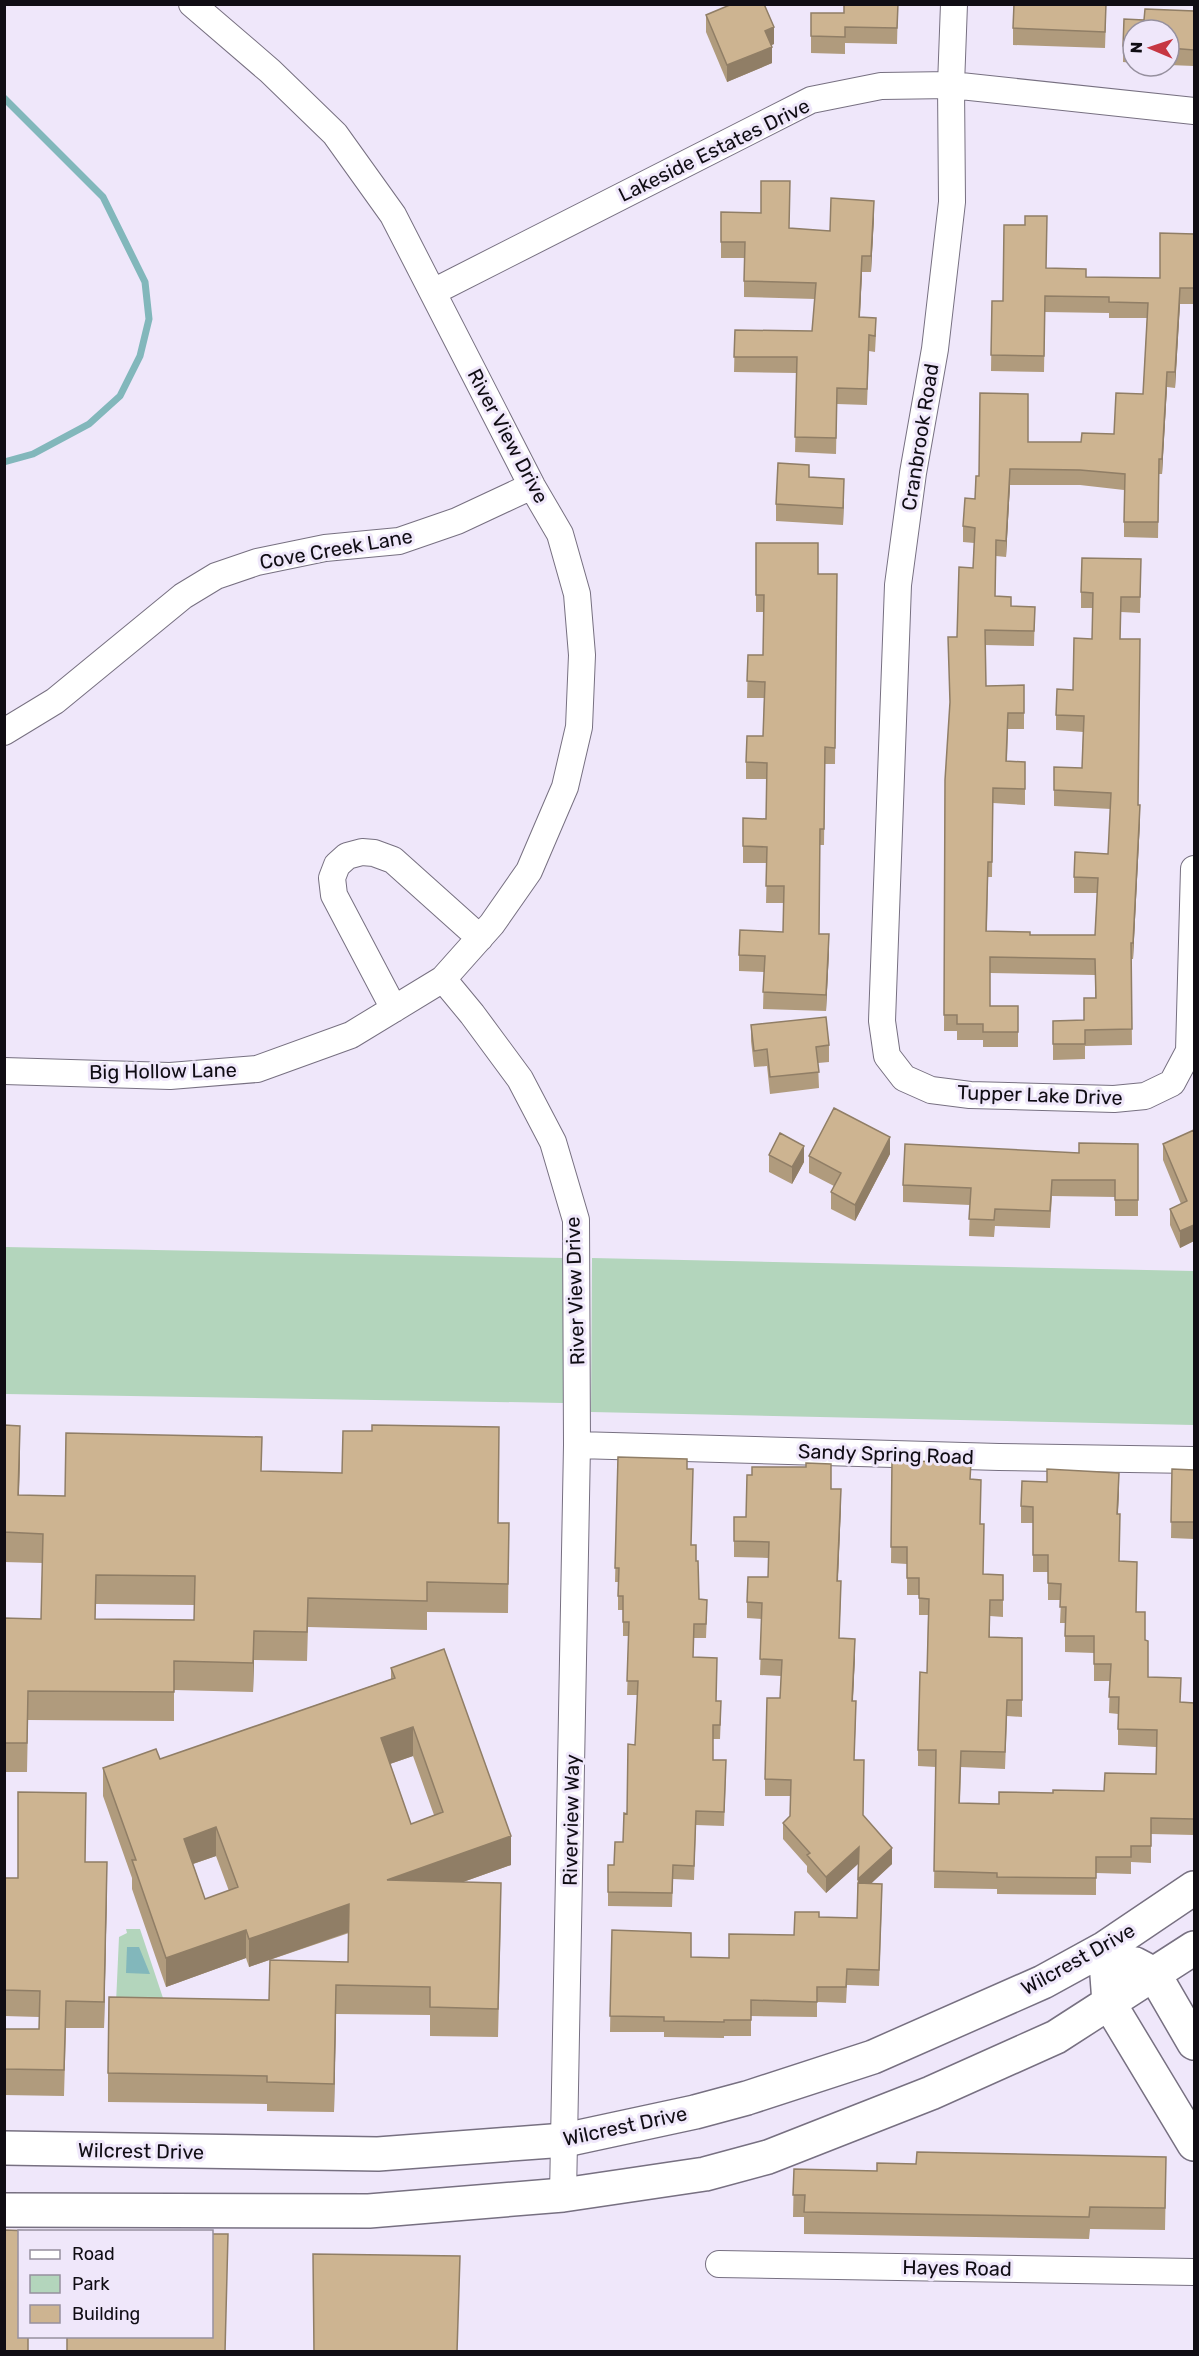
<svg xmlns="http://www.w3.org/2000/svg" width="1199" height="2356" viewBox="0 0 1199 2356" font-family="Rubik,sans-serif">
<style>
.green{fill:#b3d5bc}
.water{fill:#82b7bb}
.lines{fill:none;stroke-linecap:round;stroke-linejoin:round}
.stream{stroke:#82b7bb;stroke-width:7}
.street-casing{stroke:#777081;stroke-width:28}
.secondary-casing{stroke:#777081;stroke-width:36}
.street{stroke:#fff;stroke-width:26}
.secondary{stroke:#fff;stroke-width:33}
.wall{fill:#b09b7d;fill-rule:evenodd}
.shaded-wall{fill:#907e66}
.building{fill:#cdb491;stroke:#907e66;stroke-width:1.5;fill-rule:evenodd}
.labels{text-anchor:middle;stroke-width:6;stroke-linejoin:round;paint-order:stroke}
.street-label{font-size:20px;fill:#100d14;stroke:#efe7fa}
</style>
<rect width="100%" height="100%" fill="#efe7fa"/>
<path class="green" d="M5 1247 564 1258 566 1300 563 1403 5 1394Z
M592 1258 1194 1271V1425L591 1412Z
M126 1929H140L165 2004 116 2003 119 1937 127 1933Z"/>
<path class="water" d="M127 1947H139L150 1974 126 1973Z"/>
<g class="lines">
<path class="stream" d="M4 98 103 197 145 282 149 319 140 356 120 396 89 424 33 454 4 462"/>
<defs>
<path id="street" d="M954 4 951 85 952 202 935 349 913 473 898 585 882 1021 887 1056 904 1078 931 1090 970 1095 1114 1099 1145 1096 1172 1083 1189 1051 1194 869
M433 292 811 100 881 86 951 85 1194 111
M4 732 55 701 183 596 216 576 257 562 325 548 399 541 457 521 532 486
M443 979 472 1014 520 1079 553 1142 576 1220 577 1445 563 2195
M394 1009 334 895 332 878 337 865 347 856 362 852 374 853 393 860 480 938
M4 1071 170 1076 257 1069 351 1035 443 979 492 924 529 871 565 787 579 727 582 655 577 594 560 534 532 486 393 215 335 134 270 71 192 4
M577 1445 999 1457 1194 1460
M719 2264 1194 2272"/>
<path id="secondary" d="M1105 1948 1109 2003 1194 2144
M1135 1964 1154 1974 1194 2043
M4 2148 378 2154 565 2140 695 2112 747 2098 873 2057 1043 1982 1105 1948 1194 1888
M4 2210 369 2211 563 2195 705 2174 768 2157 931 2093 1056 2037 1194 1948"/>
</defs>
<use href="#street" class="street-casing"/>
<use href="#secondary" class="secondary-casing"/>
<use href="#street" class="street"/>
<use href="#secondary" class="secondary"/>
</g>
<path class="wall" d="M898 4 897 44 845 43V54L811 53V13H844Z
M1145 9 1194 11V66L1169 65V30H1133V63L1123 62 1124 19 1144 20Z
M706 15 774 44 771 45 772 63 727 82 706 32Z
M1106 19 1105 48 1013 45V28Z
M721 212 789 228 830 231 874 217 871 272H862L860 317 876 334 875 352 869 351 867 405 837 404 836 454 795 452 797 373 734 372 735 330 812 331 815 299 744 297V258H721Z
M1194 234V304H1180L1175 388 1167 387 1162 474H1159L1158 538 1124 537V490L1080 485H1010L1006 557 996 556 995 596 1011 606 1035 607 1034 646 985 645 986 686 1024 713V729H1008L1007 761 1025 789V805L993 803 992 877H988L987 931 1030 935H1095L1097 893H1074V877L1108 854 1111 809 1054 806V790L1082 768 1083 732 1056 730V715L1073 690 1092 639V608H1081V592L1141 559 1140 613 1121 612 1120 639 1140 821 1133 959H1131L1132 1045 1085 1046V1059L1053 1060V1021L1084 1020 1095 998V975L990 973V1006H1018V1047H983V1040H957V1031H944L945 780 957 637 973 568 974 543 963 542V526L975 499 979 476 1028 442H1081L1114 434 1143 394 1147 318H1109V313L1045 312 1044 372 991 371 992 301H1003L1046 268 1086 277 1160 278Z
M809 477 844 495 843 525 776 521V504Z
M756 543 818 574H837L835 764H825L824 845H820L819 934 829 951 826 1011 763 1009 764 972 739 971V955L783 932 784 903H766L767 863H743V818L766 819 767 779H746V762L763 736 764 698H747L748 655H763V612H756Z
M751 1025 829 1045V1062L818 1063 819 1088 770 1094 767 1066 754 1067 751 1041Z
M1194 1130V1241L1180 1248 1170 1225V1209L1181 1204 1163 1160V1144Z
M1138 1144V1216H1115V1197L1052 1196 1050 1228 995 1226 994 1237 969 1236 970 1205 903 1202V1185L1079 1153Z
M890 1154 855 1221 831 1209V1192L834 1186 809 1173V1156Z
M769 1155 804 1162 792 1184 769 1172Z
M4 1425 20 1455 19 1495 65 1496 262 1471 498 1523H509L508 1613 427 1612V1630L308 1627 307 1661 254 1660 253 1692 174 1690V1721L28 1720 27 1772H4V1618L41 1619 43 1563 4 1562ZM96 1604 195 1605 194 1620 95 1619Z
M618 1457 691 1545 696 1561 699 1599 707 1613 706 1638H694L693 1657 717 1672 716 1701 721 1715 720 1739H713V1760L726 1774 724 1826 696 1825 694 1880 673 1879 672 1907 608 1906V1865H614L623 1842 635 1745 638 1695H627L629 1636H623V1610H618V1582H615Z
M892 1461 971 1479 980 1524 983 1574 1003 1575V1617L990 1616V1637L1022 1638V1717L1007 1716 1005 1769 961 1767 960 1803 999 1804 1053 1793 1104 1791 1156 1774V1747L1118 1745V1714L1109 1713 1110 1681H1094V1653L1065 1652V1623H1060L1061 1600H1048V1572H1033V1523H1021V1506L1119 1489 1118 1514 1119 1561 1145 1640 1148 1677 1181 1702 1194 1703V1835L1151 1834V1863L1131 1862V1874L1096 1873V1895L997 1894V1889L934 1888 936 1767 918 1766V1750L927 1673 928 1615H919V1595H907V1564L891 1563Z
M1172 1469 1194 1470V1539L1171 1538Z
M831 1489 841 1505 838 1581 841 1597 839 1638 855 1655 853 1701 856 1718 854 1760 863 1815 892 1864 871 1883 882 1899 879 1986 847 1985 846 2003 817 2002V2017L751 2016V2036H724V2038L664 2037V2032H610L612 1930 691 1957 729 1958 794 1935 819 1917 857 1918 858 1864 826 1893 807 1872V1866L783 1839V1823L790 1816 791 1796H765V1779L780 1698 781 1676 760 1675 762 1619 747 1618V1602L768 1577 769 1558 734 1557V1517H746Z
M391 1668 511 1865 463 1882 501 1911 498 2037 430 2036V2015L336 2014 334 2112 267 2111V2104L108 2102V2073L269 2000 348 1962 349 1933 249 1967 246 1958 166 1987 132 1889V1878L103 1796V1768L160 1759 391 1679ZM413 1756 434 1815 411 1824 390 1764ZM216 1856 229 1891 205 1899 193 1864Z
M86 1862 107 1888 104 2028H66L64 2096 4 2095V2029H39V2017L4 2016V1878H18Z
M794 2169 1166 2179 1165 2230 1090 2229 1089 2239 804 2234V2217H793Z"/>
<path class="shaded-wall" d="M774 27V44L765 48V31Z
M772 47V63L727 82V65Z
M874 201V217L871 272V256Z
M862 256V272L859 333V317Z
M1180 288V304L1175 388V372Z
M1167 372V387L1162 474V459Z
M1010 469V485L1006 557V541Z
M844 479V495L843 525V508Z
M1140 805V821L1133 959V943Z
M829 934V951L826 1011V995Z
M890 1137V1154L855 1221V1205Z
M804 1146V1162L792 1184V1167Z
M1194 1225V1241L1180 1248V1231Z
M20 1426V1455L18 1524V1495Z
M1119 1473V1489L1117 1531V1514Z
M841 1489V1505L837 1597V1581Z
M254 1631V1660L253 1692V1663Z
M855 1639V1655L852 1717V1701Z
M413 1727V1756L381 1767V1738Z
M216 1827V1856L184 1867V1839Z
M511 1836V1865L387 1909V1880Z
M859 1847V1863L826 1893V1877Z
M892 1848V1864L858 1896V1879Z
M107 1862V1888L104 2028V2002Z
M349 1904V1932L249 1967V1939Z
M246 1930V1958L166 1987V1958Z
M336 1985V2014L334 2112V2084Z"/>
<path class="building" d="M732 4H764L774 27 765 31 772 47 727 65 706 15Z
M844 4H898L897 28 845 27V37L811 36V13H844Z
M1014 4H1106L1105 32 1013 28Z
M1145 9 1194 11V50L1169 48V30H1133V46H1123L1124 19 1144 20Z
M761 181H790L789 228 830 231 831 198 874 201 871 256H862L859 317 876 318 875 336 869 335 867 389 837 388 836 438 795 437 797 357H734L735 330 812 331 816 283 744 281 745 242H721V212L761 213Z
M1025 216H1047L1046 268 1086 269V277L1160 278V233L1194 234V288H1180L1175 372H1167L1162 459H1159L1158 522H1124L1125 474 1080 470 1010 469 1006 541 996 540 995 596 1011 597V606L1035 607 1034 631 985 630 986 686 1024 685V713H1008L1006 761 1025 762V789L993 788 992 862H988L986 931 1030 932V935H1095L1098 878 1074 877 1075 852 1108 854 1111 793 1054 790V767L1082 768 1084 716 1056 715 1057 689 1073 690 1074 638 1092 639 1093 593 1081 592 1082 558 1141 559 1140 597H1121L1120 639H1140L1138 805H1140L1133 943H1131L1132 1029 1085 1030V1044H1053V1021L1084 1020V998H1096L1095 959 990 957V1006H1018V1032H983V1024H957V1015H944L945 780 950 702 948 637H957L959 567 973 568 975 528 963 526 965 498 975 499 976 476H979L980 393 1028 394V442H1081L1082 433 1114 434 1116 393 1143 394 1148 303 1109 302V297L1045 296 1044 356 991 355 992 301H1003L1004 225H1025Z
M778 463 809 465V477L844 479 843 508 776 504Z
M756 543H818V574H837L835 748 825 747 824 829H820L819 934H829L826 995 763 992 765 956 739 955 740 930 783 932 784 886H766L767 847 743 846V818L766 819 767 763 746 762 747 736H763L765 682 747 681 748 655H763L764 595H756Z
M826 1017 829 1045 816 1047 819 1072 770 1077 767 1049 754 1051 751 1025Z
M834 1108 890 1137 855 1205 831 1192 841 1173 809 1156Z
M1194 1130V1225L1180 1231 1170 1209 1187 1201 1163 1144Z
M780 1133 804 1146 792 1167 769 1155Z
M1079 1143 1138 1144V1200H1115V1180H1052L1050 1211 995 1209 994 1220 969 1219 971 1188 903 1185 905 1144 1079 1153Z
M4 1425 20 1426 18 1495 65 1496 66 1433 262 1437 261 1471 342 1473 343 1431H372V1425L499 1427 498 1523H509L508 1584 427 1582V1601L308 1598 307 1632 254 1631 253 1663 174 1661V1692L28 1691 27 1743H4V1618L41 1619 43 1534 4 1532ZM96 1575 195 1576 194 1620 95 1619Z
M618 1457 687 1459V1469H693L691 1545H696V1561H698L699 1599 707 1600 706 1624H694L693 1657 717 1658 716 1701H721L720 1725H713V1760H726L724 1812 696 1811 694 1866 673 1865 672 1893 608 1892V1865H614L615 1842H623L624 1813 627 1814 628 1744 635 1745 638 1681H627L629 1622H623V1596H618L619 1568H615Z
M892 1461 971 1462 970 1479 981 1480 980 1524H984L983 1574 1003 1575V1600H990L989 1637 1022 1638V1700H1007L1005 1752 961 1751 959 1803 999 1804V1792L1053 1793V1790L1104 1791 1105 1773 1156 1774 1157 1730 1118 1729 1119 1697H1109L1111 1664H1094V1636H1065L1066 1607H1060L1061 1584 1048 1583V1555H1033V1507L1021 1506 1022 1481 1047 1482V1469L1119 1473 1117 1514H1120L1119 1561 1137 1562 1136 1612H1145V1640L1148 1641V1677L1181 1678 1180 1702 1194 1703V1819L1151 1818V1846H1131V1857H1096V1878L997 1877V1873L934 1871 936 1750H918L920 1672 927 1673 929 1599 919 1598V1578H907V1547H891Z
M806 1463 831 1464V1489H841L837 1581H841L839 1638 855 1639 852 1701H856L854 1760H864L863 1815 892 1848 858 1879 859 1847 826 1877 807 1855 810 1853 783 1823 790 1816 791 1780 765 1779 767 1698H780L782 1660 760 1659 762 1603 747 1602 748 1577H768L769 1542 734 1541V1517H746L747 1475H752V1467H806Z
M1172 1469 1194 1470V1522H1171Z
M444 1649 511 1836 387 1880 501 1883 498 2009 430 2007V1987L336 1985 334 2084 267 2082V2076L108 2073 109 1997 269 2000 270 1960 348 1962 349 1904 249 1939 246 1930 166 1958 132 1860H136L103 1768 156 1749 160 1759 395 1678 391 1668ZM413 1727 443 1812 411 1824 381 1738ZM216 1827 238 1887 205 1899 184 1839Z
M18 1792 86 1793 85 1862H107L104 2002 66 2001 64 2070 4 2069V2029H39L40 1991 4 1990V1878H18Z
M858 1883 882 1884 879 1970 847 1969 846 1987H817V2002L751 2000V2020H724V2022L664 2021V2017L610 2016 612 1930 691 1933V1957L729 1958V1934L794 1935 795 1912H819V1917L857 1918Z
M917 2152 1166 2157 1165 2208 1090 2207 1089 2217 804 2212 805 2195H793L794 2169 877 2171V2163L916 2164Z
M4 2230 32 2231 20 2232V2337H28V2352H4Z
M212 2234H228L225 2352H67V2337H212Z
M313 2254 460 2256 457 2352H314Z"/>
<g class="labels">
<g class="street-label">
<text transform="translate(714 150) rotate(-26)" y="7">Lakeside Estates Drive</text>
<text transform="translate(508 436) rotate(62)" y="7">River View Drive</text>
<text transform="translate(920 437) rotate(-81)" y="7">Cranbrook Road</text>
<text transform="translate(336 549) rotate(-10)" y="7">Cove Creek Lane</text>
<text transform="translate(163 1071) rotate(-1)" y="7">Big Hollow Lane</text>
<text transform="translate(1040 1095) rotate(2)" y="7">Tupper Lake Drive</text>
<text transform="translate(575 1291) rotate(-92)" y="7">River View Drive</text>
<text transform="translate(886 1454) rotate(2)" y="7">Sandy Spring Road</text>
<text transform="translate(571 1820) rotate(-89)" y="7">Riverview Way</text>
<text transform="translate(1078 1959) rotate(-29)" y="7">Wilcrest Drive</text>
<text transform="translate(625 2126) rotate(-12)" y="7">Wilcrest Drive</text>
<text transform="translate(141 2151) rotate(1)" y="7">Wilcrest Drive</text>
<text transform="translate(957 2268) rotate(1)" y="7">Hayes Road</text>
</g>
</g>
<rect width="1199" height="2356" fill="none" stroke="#100d14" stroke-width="12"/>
<rect x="18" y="2230" width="195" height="108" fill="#efe7fa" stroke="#96909e" stroke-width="1.5"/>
<rect x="30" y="2250" width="30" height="9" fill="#ffffff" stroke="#96909e" stroke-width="1.5"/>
<text x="72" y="2260" font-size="18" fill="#100d14">Road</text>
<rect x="30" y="2275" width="30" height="18" fill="#b3d5bc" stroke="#96909e" stroke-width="1.5"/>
<text x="72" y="2290" font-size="18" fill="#100d14">Park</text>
<rect x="30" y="2305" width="30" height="18" fill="#cdb491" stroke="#96909e" stroke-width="1.5"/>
<text x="72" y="2320" font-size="18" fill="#100d14">Building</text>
<g transform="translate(1151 48) rotate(272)"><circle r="28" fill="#efe7fa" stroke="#96909e" stroke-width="1.5"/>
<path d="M0-4.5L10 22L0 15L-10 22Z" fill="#c63642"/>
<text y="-9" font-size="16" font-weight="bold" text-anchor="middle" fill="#100d14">N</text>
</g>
</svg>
